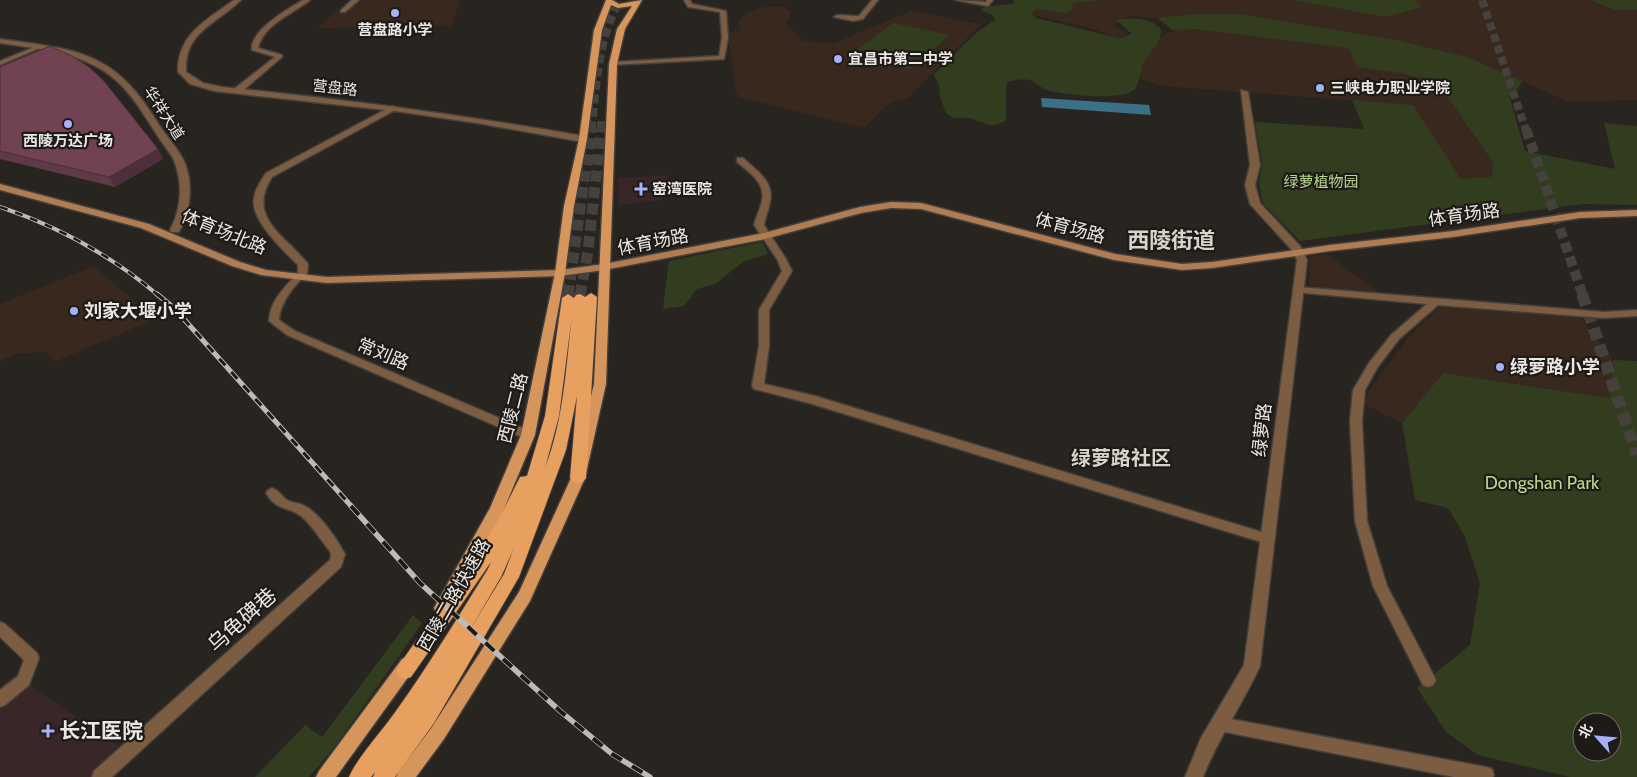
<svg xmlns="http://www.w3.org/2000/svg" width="1637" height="777" viewBox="0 0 1637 777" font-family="Cabin,'Noto Sans SC',sans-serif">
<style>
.education{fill:#38281d}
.medical{fill:#392626}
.green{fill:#323d1f;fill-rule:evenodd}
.water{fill:#3b7187}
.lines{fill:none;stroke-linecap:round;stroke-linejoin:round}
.primary-tunnel-far2{stroke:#45413e;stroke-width:8;stroke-dasharray:8 4;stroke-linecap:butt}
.primary-tunnel-far1{stroke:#45413e;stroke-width:10;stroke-dasharray:10 5;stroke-linecap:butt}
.primary-tunnel{stroke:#45413e;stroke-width:12;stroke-dasharray:12 6;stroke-linecap:butt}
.trunk-tunnel-far2{stroke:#45413e;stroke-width:9;stroke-dasharray:9 4.5;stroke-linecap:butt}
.trunk-tunnel-far1{stroke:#45413e;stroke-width:11;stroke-dasharray:11 5.5;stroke-linecap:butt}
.trunk-tunnel{stroke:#45413e;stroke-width:14;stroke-dasharray:14 7;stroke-linecap:butt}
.minor-casing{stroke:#433f3c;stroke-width:3}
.tertiary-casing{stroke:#433f3c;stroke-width:3}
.secondary-casing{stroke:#433f3c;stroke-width:3}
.primary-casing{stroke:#433f3c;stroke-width:3}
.trunk-casing{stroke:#433f3c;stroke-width:2}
.minor{fill:#7d5d42;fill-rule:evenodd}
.tertiary{fill:#7d5d42;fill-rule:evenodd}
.secondary{fill:#af7d51;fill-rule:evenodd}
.primary{fill:#d6955b;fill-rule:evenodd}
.trunk{fill:#e8a060;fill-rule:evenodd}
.rail-far2-casing{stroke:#bdbab7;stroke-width:4}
.rail-far1-casing{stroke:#bdbab7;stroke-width:5}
.rail-casing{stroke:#bdbab7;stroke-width:5.5}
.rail-far2{stroke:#1e1a16;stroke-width:2.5;stroke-dasharray:8;stroke-linecap:butt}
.rail-far1{stroke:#1e1a16;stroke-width:3;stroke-dasharray:9;stroke-linecap:butt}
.rail{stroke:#1e1a16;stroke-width:4;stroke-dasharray:12;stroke-linecap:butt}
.wall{fill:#603947}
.shaded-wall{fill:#4e2e39}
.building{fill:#704252;stroke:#4e2e39}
.poi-dot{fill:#a6b1fc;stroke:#1e1a16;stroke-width:2}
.labels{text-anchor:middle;stroke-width:4.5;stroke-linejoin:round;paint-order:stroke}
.far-poi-label{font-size:15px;font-weight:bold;fill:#eae7e5;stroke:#1e1a16;text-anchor:start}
.far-street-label{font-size:15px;fill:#eae7e5;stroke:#1e1a16}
.far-park-label{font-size:15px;fill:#bad58f;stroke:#1e1a16}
.street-label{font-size:18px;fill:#eae7e5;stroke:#1e1a16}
.poi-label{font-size:18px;font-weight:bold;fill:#eae7e5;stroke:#1e1a16;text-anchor:start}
.park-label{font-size:18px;fill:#bad58f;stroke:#1e1a16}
.quarter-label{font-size:20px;font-weight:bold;fill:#d9d3ce;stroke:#1e1a16}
.near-street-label{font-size:21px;fill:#eae7e5;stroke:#1e1a16}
.near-poi-label{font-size:21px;font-weight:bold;fill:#eae7e5;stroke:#1e1a16;text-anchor:start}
.district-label{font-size:22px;font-weight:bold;fill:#d9d3ce;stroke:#1e1a16}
</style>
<rect width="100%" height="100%" fill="#282420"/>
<path class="education" d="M350 0H460L452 26 317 28Z
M1023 0H1589L1615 10H1637V100L1568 102 1522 81 1437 83 1494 164 1491 177 1461 179 1413 105 1162 86 1143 80 1123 54 1173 31 1158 18 1128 16 1113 25 1128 34 1117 38 1097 30 1028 14Z
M763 7H784L791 12 786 24 802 41 834 43 911 11 981 24 908 98 890 103 864 128 739 97 736 92 728 33 740 30 738 21 749 12Z
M1327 254 1381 294 1309 287 1310 260 1308 257Z
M93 266 156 319 54 362 46 352 16 354 0 361V304Z
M1442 305 1579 316 1613 360 1611 398 1443 373 1402 423 1365 405 1368 392 1408 338Z"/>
<path class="medical" d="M667 175 662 200 619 205 618 178Z
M28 684 130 754 106 777H0V707Z"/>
<path class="green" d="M1012 0H1103L1073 3 1072 10 1066 13 1036 9 1031 14 1036 18 1119 38 1132 34 1116 20C1133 18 1148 17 1161 29 1161 45 1152 49 1144 61 1140 69 1141 83 1134 90 1120 101 1067 95 1050 91 1044 90 1039 85 1034 82 1026 77 1016 80 1008 82L1006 86V121L992 126 970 118H953L946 113 940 97 939 86 934 74 977 32 995 20 993 15 982 11 981 9 988 6 1012 4 1015 2Z
M1294 0H1415L1422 7 1385 17Z
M1589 0H1637V10H1615Z
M1194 14H1240L1396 40 1467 57 1522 81 1518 89 1509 95 1525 151 1615 169 1604 123 1637 126V205L1583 204 1300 241 1263 203 1259 183 1262 163 1255 122 1364 129 1352 100 1413 105 1461 179 1491 177 1494 164 1437 82 1400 73 1357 67 1349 48 1196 29 1173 30 1158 18Z
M893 23 950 35 909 69 850 55Z
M762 242 768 254 743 262 715 284 697 289 684 306 663 309 669 261Z
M1613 360 1637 361V777H1570L1478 755 1446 732 1417 688 1470 645 1480 583 1465 537 1448 508 1415 500 1402 423 1443 373 1610 398ZM1582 722H1612V752H1582Z
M413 615 422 623 334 748 309 777H255L305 725 322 737Z"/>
<path class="water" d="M1041 98 1149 105 1151 115 1042 107Z"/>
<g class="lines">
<path class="primary-tunnel-far2" d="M1482 0 1526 130"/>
<path class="primary-tunnel-far1" d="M1526 129 1583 296"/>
<path class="primary-tunnel" d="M1582 294 1637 455"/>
<path class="trunk-tunnel-far2" d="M591 130C596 87 597 38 620 0
M601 130 602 118"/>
<path class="trunk-tunnel-far1" d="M568 296 591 129
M580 296 588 251 601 129"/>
<path class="trunk-tunnel" d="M568 298V294
M580 298 581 294"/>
<defs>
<path id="minor" d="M303 0H310C293 14 264 24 258 48L282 55V57L240 93H234V89L275 57 252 50C249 31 288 9 303 0Z
M352 0H359L345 12H341V10Z
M684 0H690L692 4 726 11 728 38 724 59 611 65V63L613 62 719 56 722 38 720 12 688 7Z
M872 0H878L863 19 853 21 834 17 837 15 859 16Z
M955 0 986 2 987 0H993L988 6Z
M37 46 42 47 0 65V61Z
M392 106 399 108 272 177C246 218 285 235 308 264L307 274C296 283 280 302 279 320L295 331 532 432 534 435 532 438H524L287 335 269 321C270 302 282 290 295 276L298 275V265C283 250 250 220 254 198 255 189 261 181 266 173Z
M737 158H743C756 170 775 182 770 202 769 210 765 217 764 225L786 259 792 271 769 310V346L764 384 815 396 1268 534 1273 535 1275 539 1273 543 1268 544 809 403 754 389 752 386 759 346V310L782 271 777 259 754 225C756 217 760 209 762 201 766 183 749 172 737 162Z
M1298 287 1604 312 1637 310V316L1604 318 1438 305 1399 339 1377 368 1365 390 1362 421 1367 521 1387 586 1436 680 1433 685 1428 687 1423 685 1373 586 1355 521 1350 421 1353 390 1369 363 1391 335 1427 304 1294 292 1293 290 1294 288Z
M272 488C279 490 281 496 287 500 292 503 300 503 305 506 320 514 337 539 345 554L341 567 112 777H92L94 771 330 560 331 554 329 550C320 539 312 525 301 516 288 506 276 511 266 493L268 490Z
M0 622 5 624 37 653 39 658 29 685 5 705 0 707V690L18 676 24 660 0 637Z
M1220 717 1486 767 1492 769 1494 775 1493 777H1454L1220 731 1214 729 1212 724 1214 719Z"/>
<path id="tertiary" d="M234 0H241C217 24 184 31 186 72L203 83 222 87C343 99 463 115 583 136L587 139 583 142 477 123 395 111 214 91 190 84 178 72C177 35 206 20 234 0Z
M0 39C33 44 70 46 100 62 128 77 144 101 161 128 168 138 177 148 183 159 194 181 191 212 179 232H171L170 230C181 209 183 186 175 163 172 154 164 146 159 138 140 109 125 80 93 65 65 50 31 48 0 43Z
M1241 90 1248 92 1260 165 1255 185 1260 203 1300 246 1307 260 1260 666C1243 704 1218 738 1203 777H1185L1201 738 1244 665 1297 260 1291 249 1250 204 1245 185 1250 165Z"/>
<path id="secondary" d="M0 184 149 224 240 262 266 270 327 277 560 270 604 264 764 233 860 207 891 202 921 203 1115 254 1182 264 1212 262 1330 245 1453 231 1580 212 1637 210V216L1580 218 1453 237 1330 251 1212 268 1182 270 1114 260 921 209 891 208 861 213 765 239 604 270 560 276 327 283 261 275 232 266 141 228 0 190Z"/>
<path id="primary" d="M606 0H612L619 4 642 0 625 29 617 64 606 384 585 478 530 601 444 739 416 777H396L399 771 432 727 519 592 571 478 594 384 609 64 617 29 632 6 618 8 611 5 602 30 587 139 574 206 565 273 535 435 504 509 448 613 442 615 436 613 434 608 490 508 521 435 555 273 564 206 579 139 594 30Z
M408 657 414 659 416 664 414 669 336 777H316L319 771 402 659Z"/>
<path id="trunk" d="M591 293 597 297 586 478 583 482 578 484 573 482 570 478 577 396 566 450 519 577 434 723 395 777H373L375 772 371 777H349C357 758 383 730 396 711 429 665 458 617 488 569L491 562 411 677 405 679 399 677 396 671 399 665 480 551 505 507 520 477 527 476 545 416 562 298 568 294 574 298 576 295 580 294 585 297ZM572 315C566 367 564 419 545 468L559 416ZM514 548 504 574 468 633 501 577Z"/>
</defs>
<use href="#minor" class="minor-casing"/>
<use href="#tertiary" class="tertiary-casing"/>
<use href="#secondary" class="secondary-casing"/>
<use href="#primary" class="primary-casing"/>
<use href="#trunk" class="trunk-casing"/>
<use href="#minor" class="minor"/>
<use href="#tertiary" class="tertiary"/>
<use href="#secondary" class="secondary"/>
<use href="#primary" class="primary"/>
<use href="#trunk" class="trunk"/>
<defs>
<path id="rail-far2" d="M0 207C59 227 111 255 159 296"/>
<path id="rail-far1" d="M157 294 174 308 352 507"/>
<path id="rail" d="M351 506 420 583 560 711 612 754 650 777"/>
</defs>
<use href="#rail-far2" class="rail-far2-casing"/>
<use href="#rail-far1" class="rail-far1-casing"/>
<use href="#rail" class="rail-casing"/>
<use href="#rail-far2" class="rail-far2"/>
<use href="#rail-far1" class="rail-far1"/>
<use href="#rail" class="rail"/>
</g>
<path class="wall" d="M0 67 158 149 163 159 115 187 0 159Z"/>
<path class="shaded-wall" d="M158 149 163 159 115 187 109 177Z"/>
<path class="building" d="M50 46 72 56 89 67 103 80 158 149 109 177 0 151V67Z"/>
<g class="poi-dot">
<circle cx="395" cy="13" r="5"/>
<circle cx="838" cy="59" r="5"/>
<circle cx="1320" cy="88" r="5"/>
<circle cx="68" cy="124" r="5"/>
<path d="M638.5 181.5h5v5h5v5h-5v5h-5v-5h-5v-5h5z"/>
<circle cx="74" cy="311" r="5"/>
<circle cx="1500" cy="367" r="5"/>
<path d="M45.5 723.5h5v5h5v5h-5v5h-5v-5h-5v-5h5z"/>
</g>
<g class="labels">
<g class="far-poi-label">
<text x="395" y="35" text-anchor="middle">营盘路小学</text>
<text x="848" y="64">宜昌市第二中学</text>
<text x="1330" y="93">三峡电力职业学院</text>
<text x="68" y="146" text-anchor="middle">西陵万达广场</text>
<text x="652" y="194">窑湾医院</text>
</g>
<g class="far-street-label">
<text transform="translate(335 88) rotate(6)" y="5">营盘路</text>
<text transform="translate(164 113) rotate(57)" y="5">华祥大道</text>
</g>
<g class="far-park-label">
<text x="1321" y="187">绿萝植物园</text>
</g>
<g class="street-label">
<text transform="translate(1464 215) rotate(-8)" y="6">体育场路</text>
<text transform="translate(1070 228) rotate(15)" y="6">体育场路</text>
<text transform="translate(224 232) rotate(22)" y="6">体育场北路</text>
<text transform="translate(653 242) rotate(-11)" y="6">体育场路</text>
<text transform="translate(383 354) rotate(23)" y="6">常刘路</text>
<text transform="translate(513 408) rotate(-76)" y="6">西陵二路</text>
<text transform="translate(1262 430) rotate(-84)" y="6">绿萝路</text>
<text transform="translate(454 595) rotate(-60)" y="6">西陵二路快速路</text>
</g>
<g class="poi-label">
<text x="84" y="317">刘家大堰小学</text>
<text x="1510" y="373">绿萝路小学</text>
</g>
<g class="park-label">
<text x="1542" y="489">Dongshan Park</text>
</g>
<g class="quarter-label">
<text x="1121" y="465">绿萝路社区</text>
</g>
<g class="near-street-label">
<text transform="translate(242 620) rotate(-42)" y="7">乌龟碑巷</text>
</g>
<g class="near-poi-label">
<text x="59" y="738">长江医院</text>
</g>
<g class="district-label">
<text x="1171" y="248">西陵街道</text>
</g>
</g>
<g transform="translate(1597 737) rotate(297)"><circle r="24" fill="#1e1a16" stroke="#706c69"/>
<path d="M0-4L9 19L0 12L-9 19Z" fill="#a6b1fc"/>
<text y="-8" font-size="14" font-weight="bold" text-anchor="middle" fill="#eae7e5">北</text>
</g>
</svg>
